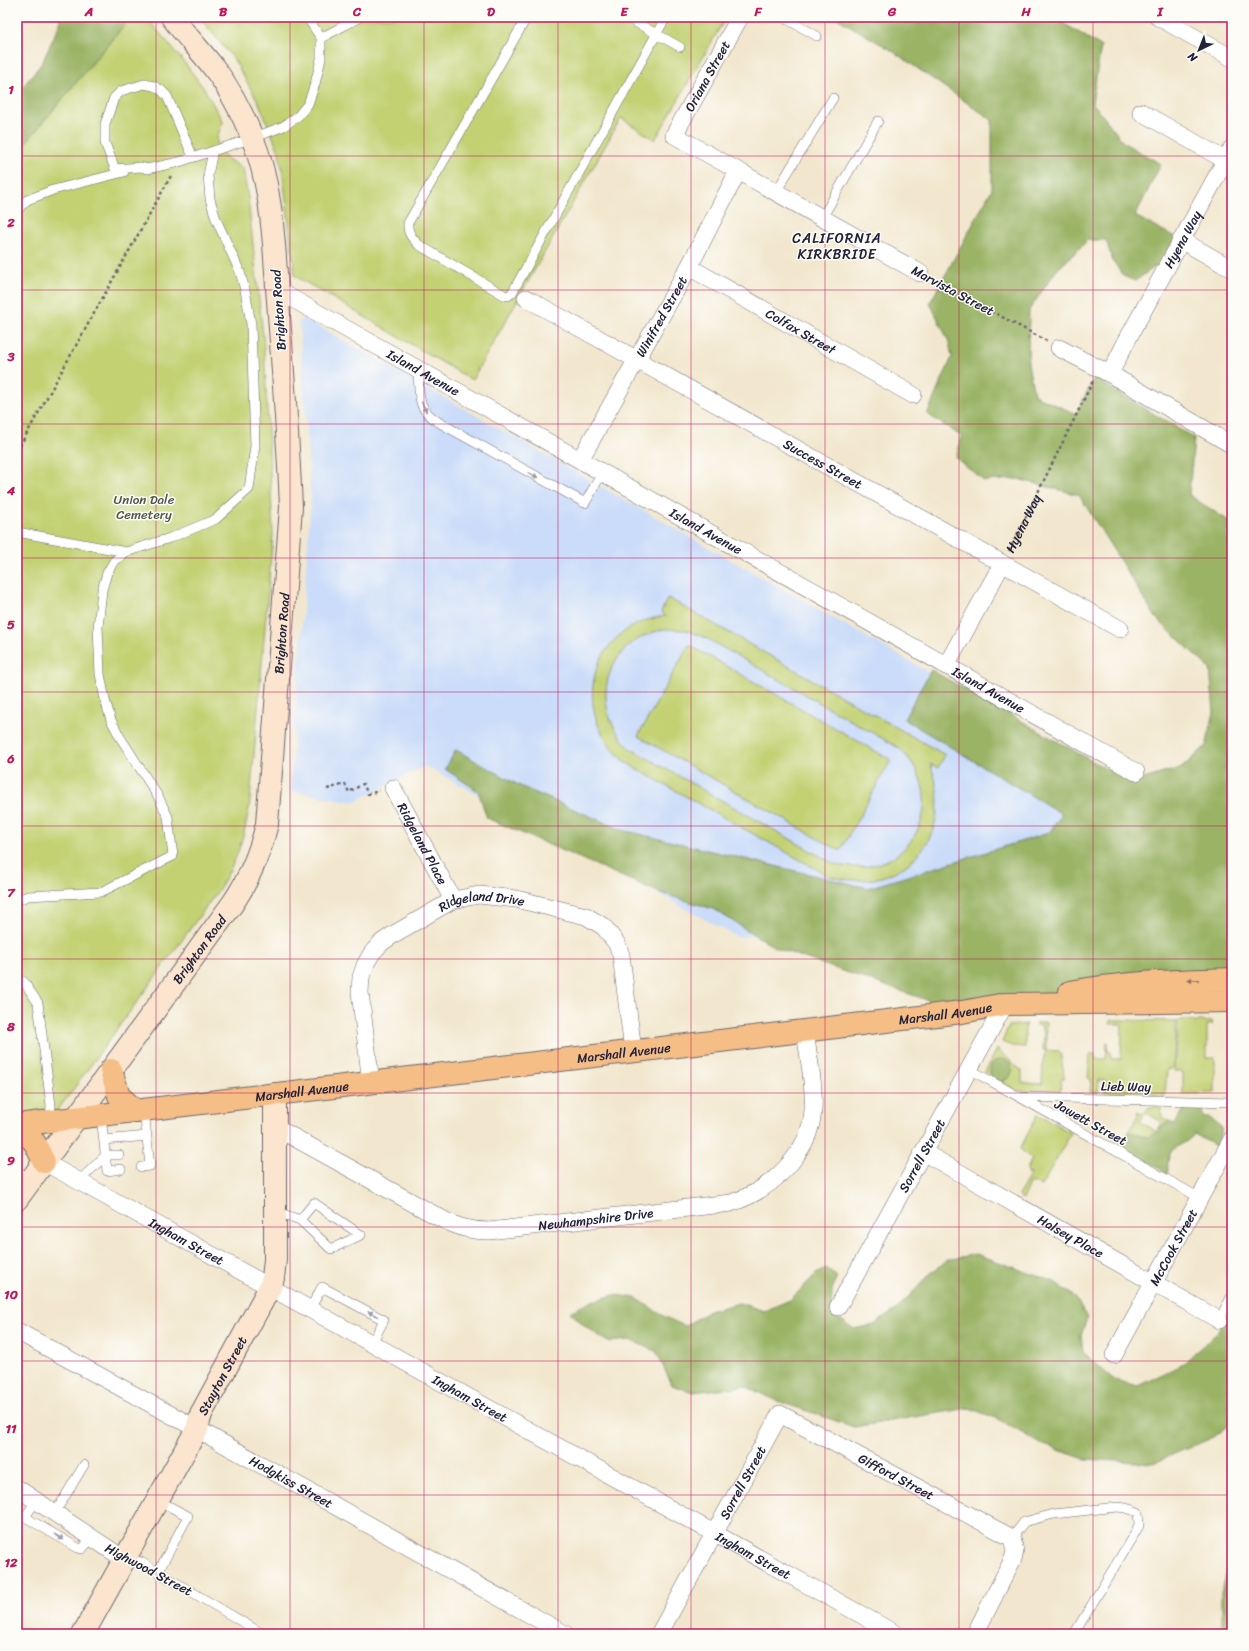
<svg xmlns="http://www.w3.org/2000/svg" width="1249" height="1651" viewBox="0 0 1249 1651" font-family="Sriracha,sans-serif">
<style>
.built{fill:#cadcf9}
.green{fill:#c3d173;stroke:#727a57;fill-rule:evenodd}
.forest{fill:#9ab365;stroke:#5e6a50}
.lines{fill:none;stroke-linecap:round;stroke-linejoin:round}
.lane-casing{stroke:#6b676e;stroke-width:10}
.street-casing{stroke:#6b676e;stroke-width:18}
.secondary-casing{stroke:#6b676e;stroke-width:24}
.primary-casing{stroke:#6b676e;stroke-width:24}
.path{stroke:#6b676e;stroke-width:2.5;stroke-dasharray:3 3;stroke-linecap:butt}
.lane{stroke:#fff;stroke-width:9}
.street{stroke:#fff;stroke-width:17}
.secondary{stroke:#fbe5cf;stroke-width:22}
.primary{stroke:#f6be87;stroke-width:22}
.oneway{fill:#9c9ca7}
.oneway2{fill:#8c7061}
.grid{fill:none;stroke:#c2185b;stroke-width:1;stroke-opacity:0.55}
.labels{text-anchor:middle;stroke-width:3;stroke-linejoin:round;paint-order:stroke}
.street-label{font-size:13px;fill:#22223b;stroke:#fdfcf7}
.park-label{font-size:13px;fill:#52574c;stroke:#fdfcf7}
.neighbourhood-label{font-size:14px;letter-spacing:1px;fill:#22223b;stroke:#fdfcf7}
.neatline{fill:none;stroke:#c2185b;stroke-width:1.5}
.grid-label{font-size:13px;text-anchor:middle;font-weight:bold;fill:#c2185b}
</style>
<rect width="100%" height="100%" fill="#fdfcf7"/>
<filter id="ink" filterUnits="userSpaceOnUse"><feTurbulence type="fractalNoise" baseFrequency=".025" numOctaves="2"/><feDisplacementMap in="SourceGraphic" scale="8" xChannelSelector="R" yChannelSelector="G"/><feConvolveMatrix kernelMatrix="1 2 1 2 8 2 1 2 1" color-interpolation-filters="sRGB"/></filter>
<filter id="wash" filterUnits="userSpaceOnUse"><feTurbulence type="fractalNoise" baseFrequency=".012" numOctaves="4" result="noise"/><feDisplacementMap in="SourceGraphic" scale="16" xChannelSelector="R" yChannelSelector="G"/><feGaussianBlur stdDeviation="0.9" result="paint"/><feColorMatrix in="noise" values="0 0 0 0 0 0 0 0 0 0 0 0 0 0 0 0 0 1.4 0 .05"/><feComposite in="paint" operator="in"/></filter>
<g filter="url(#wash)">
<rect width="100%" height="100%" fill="#f2e7ce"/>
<path class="built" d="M301 319H306L1128 785 1054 909 737 937 425 766 354 802 290 791 311 498 299 322Z"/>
<path class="green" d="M131 17H146L185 63 205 90 223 122C221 127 217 135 217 141 219 155 231 162 243 168L248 198 264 346 273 534 250 801C245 836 237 862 217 892L69 1095 17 1163V153Z
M199 17H726L655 140 621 118 472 380 295 276 283 175 279 152 259 103 233 58Z
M668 598 945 755 938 768 930 764C959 835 903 897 829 876L633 767C567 723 584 626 666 616L661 612ZM665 629 686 630 706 638 899 748C956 801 909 884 834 864L631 749C586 707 604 641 665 629Z
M689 645 891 760 840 851 638 736Z
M1110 1020 1176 1021 1173 1067 1172 1069H1167L1165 1096 1104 1092V1080H1099L1098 1092H1090L1091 1079 1088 1078 1090 1054H1095V1059H1106L1107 1042H1108V1052H1111V1059H1121L1122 1024H1110Z
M1184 1020 1194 1021 1195 1023 1199 1021 1213 1022 1212 1025H1207V1058H1215V1093L1183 1094V1072H1175L1174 1070 1178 1021Z
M1036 1023H1046V1050L1059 1051 1060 1054 1061 1055 1064 1076V1078H1061L1060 1093 1017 1091 1001 1082 1004 1081 990 1072 991 1076 985 1072 997 1049 1022 1071V1083L1042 1084 1043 1060 1046 1050H1043L1044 1031H1042V1026L1036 1025Z
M1026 1024 1025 1026V1047L1012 1046 1002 1042 1009 1026Z
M1149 1107H1162L1160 1112 1163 1114 1162 1116 1169 1121 1157 1132 1148 1137 1129 1132 1138 1115 1137 1111 1144 1114 1140 1122 1157 1132 1162 1122 1145 1112Z
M1038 1114 1071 1133 1041 1186 1031 1182 1023 1199 1020 1197 1019 1194 1031 1174H1028L1027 1169 1032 1159 1020 1149Z"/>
<path class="forest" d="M59 17H131L17 153V94L42 63 60 23Z
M835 17H1053L1101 46 1092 102 1124 143 1161 164 1135 216 1177 238 1162 262 1135 281 1123 276 1112 259 1106 240H1088L1056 271 1029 310 1028 363 1034 395 1076 414 1094 378 1194 438 1189 495 1232 523V979L962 1012 776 948 713 909 658 892 487 818 478 791 445 769 456 750 522 787 622 830 868 888 1049 833 1062 814 904 719 931 670 1131 783 1183 767 1206 746 1214 712 1210 669 1156 618 1079 495 1018 479 984 481 956 458 961 436 927 414 952 357 949 342 930 303 992 189V120L891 50Z
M990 1070a11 11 0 1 1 22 0a11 11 0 1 1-22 0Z
M1185 1108H1201L1204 1118H1210L1222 1128 1216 1146 1194 1134C1186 1146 1171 1145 1169 1157 1167 1162 1168 1168 1168 1173L1125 1151C1120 1145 1122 1139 1127 1133L1130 1132 1148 1137 1157 1132 1169 1121 1175 1124Z
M976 1254 1055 1282 1075 1297 1087 1318 1081 1336 1083 1352 1114 1380 1138 1386 1183 1364 1218 1331 1232 1310V1423L1214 1437 1153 1463 1085 1459 1041 1444 996 1418 969 1408 854 1427 778 1401 744 1386 693 1392 672 1385 656 1351 630 1340 608 1342 585 1326 570 1312 592 1301 615 1295 636 1298 665 1317 685 1326 709 1311 739 1303 764 1311 790 1300 816 1274 827 1268 837 1277 832 1290 831 1313 854 1329 874 1325 898 1308 929 1275 947 1260Z
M1232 1552V1634H1222V1585Z"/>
</g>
<g filter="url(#ink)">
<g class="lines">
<defs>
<path id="lane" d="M527 17 408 223C407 233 412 238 419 245L504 295 508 296 512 293 666 17
M626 17 680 47
M783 17 817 36
M321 38 360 17
M193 157 167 96 161 90 154 86 144 84 121 91 114 98 105 124V143L115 169 141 167 147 169 179 162 253 138 284 126 298 116 308 104 315 84 321 59V38L307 17
M776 192 833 98
M17 210 27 200 53 190 124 172
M822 218 878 121
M418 369C420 396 415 408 440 423L585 503 602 473
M17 532 126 552
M17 900 28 896 101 892 173 856 168 817 159 798 120 737 111 720 105 700 100 674 98 627 102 590 107 573 114 561 126 552 170 538 216 519 249 489 255 446 251 324 245 290 240 272 216 219 210 199 208 175 213 151
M17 978 24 982 38 1003 51 1105 50 1121
M969 1069 1200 1198
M1021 1097 1232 1102
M101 1115 107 1171 121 1169
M104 1140 147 1136
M141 1167 150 1166 144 1110
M17 1171 31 1180
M79 1181 106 1155H119
M275 1211 300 1220 331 1249 361 1235 314 1203 300 1220
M310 1309 322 1287 384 1320 372 1343
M1219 1320 1232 1296
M157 1500 188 1516 158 1572
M36 1501 25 1517 78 1548 82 1549 92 1538
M55 1513 84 1465
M1012 1538 1024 1522 1054 1514 1117 1507 1126 1508 1138 1512 1139 1526 1074 1634
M124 1559 141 1562 263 1634"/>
<g id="street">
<path d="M740 17 674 135 920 273"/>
<path d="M1158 17 1232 58"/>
<path d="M1141 112 1232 164"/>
<path d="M1181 240 1232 269"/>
<path id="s2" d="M689 267 913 395"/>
<path id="s3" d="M277 290 1136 772"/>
<path id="s4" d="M526 298 1120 629"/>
<path d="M1059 348 1110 374 1232 445"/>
<path id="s5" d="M1110 374 1126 342 1232 148"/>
<path id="s6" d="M580 460 689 267 738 171"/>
<path d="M946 666 1002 564"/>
<path id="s7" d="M393 788 453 900"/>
<path id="s8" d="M371 1083 360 992 361 977 365 965 372 953 381 943 394 934 453 900 479 895 516 899 586 916 604 927 617 944 621 955 633 1051"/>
<path id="s9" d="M275 1127 442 1219C458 1227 471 1231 489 1231L731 1203C771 1190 810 1154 813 1110 815 1084 808 1056 805 1031"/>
<path id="s10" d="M923 1152 1219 1320"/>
<path id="s11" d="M44 1162 896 1634"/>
<path id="s12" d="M838 1307 1005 1004"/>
<path id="s13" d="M17 1331 197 1429 565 1634"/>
<path id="s14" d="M1114 1355 1232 1139"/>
<path d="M17 1488 124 1559"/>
<path id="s15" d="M659 1634 780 1414 1012 1538 1015 1551 1013 1559 975 1634"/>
</g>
<g id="secondary">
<path id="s16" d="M17 1199 233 903C250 878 260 853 267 824L291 507C288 438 283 370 278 301 274 247 273 188 252 137 242 113 230 89 214 68 201 51 185 35 172 17"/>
<path id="s17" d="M83 1634 197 1429 201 1414 270 1287 273 1278 275 1260V1094"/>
</g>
<g id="primary">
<path d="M1070 992C1125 982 1177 981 1232 979"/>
<path d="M111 1070 119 1096 136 1111"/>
<path id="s18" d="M17 1125 962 1012 1005 1004 1232 1001"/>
<path d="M18 1125 35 1143 44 1162"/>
</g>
</defs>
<use href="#lane" class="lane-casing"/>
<use href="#street" class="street-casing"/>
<use href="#secondary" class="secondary-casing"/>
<use href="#primary" class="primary-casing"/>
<g class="path">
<path d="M933 280 1047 341"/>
<path d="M17 451 172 174"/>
<path id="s1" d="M1009 551 1093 381"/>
<path d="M327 789 345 784 349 792 363 784 368 794 379 791"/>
</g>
<use href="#lane" class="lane"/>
<use href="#street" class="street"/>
<use href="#secondary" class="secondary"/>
<use href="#primary" class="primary"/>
</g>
<defs><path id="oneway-solid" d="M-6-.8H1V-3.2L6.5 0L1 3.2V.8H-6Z"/></defs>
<g class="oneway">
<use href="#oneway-solid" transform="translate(424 407) rotate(63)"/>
<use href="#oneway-solid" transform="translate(533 475) rotate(29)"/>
<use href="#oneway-solid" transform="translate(373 1314) rotate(-153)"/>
<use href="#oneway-solid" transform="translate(59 1537) rotate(31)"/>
</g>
<use class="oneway2" href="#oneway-solid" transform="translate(1193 980) rotate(179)"/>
</g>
<path class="grid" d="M156 17V1634M290 17V1634M424 17V1634M558 17V1634M691 17V1634M825 17V1634M959 17V1634M1093 17V1634M17 156H1232M17 290H1232M17 424H1232M17 558H1232M17 692H1232M17 826H1232M17 959H1232M17 1093H1232M17 1227H1232M17 1361H1232M17 1495H1232"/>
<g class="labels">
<g class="street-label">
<text transform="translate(707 76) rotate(-61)" y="5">Oriana Street</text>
<text dy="5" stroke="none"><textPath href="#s5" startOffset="153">Hyena Way</textPath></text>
<text transform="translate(953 290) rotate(28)" y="5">Marvista Street</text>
<text transform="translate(278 310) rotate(-94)" y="5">Brighton Road</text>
<text dy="5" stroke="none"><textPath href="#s6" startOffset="165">Winifred Street</textPath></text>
<text dy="5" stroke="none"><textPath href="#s2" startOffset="129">Colfax Street</textPath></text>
<text dy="5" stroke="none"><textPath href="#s3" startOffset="168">Island Avenue</textPath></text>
<text dy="5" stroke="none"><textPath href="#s4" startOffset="340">Success Street</textPath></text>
<text dy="5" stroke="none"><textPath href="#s1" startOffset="31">Hyena Way</textPath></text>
<text dy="5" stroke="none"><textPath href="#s3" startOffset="492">Island Avenue</textPath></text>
<text dy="5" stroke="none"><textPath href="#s16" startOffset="644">Brighton Road</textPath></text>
<text dy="5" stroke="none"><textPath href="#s3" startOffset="816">Island Avenue</textPath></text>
<text dy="5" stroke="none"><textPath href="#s7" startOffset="63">Ridgeland Place</textPath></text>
<text dy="5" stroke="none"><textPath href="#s8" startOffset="259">Ridgeland Drive</textPath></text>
<text dy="5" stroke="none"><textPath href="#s16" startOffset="309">Brighton Road</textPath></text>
<text dy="5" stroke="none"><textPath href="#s18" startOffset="935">Marshall Avenue</textPath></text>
<text dy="5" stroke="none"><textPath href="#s18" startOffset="611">Marshall Avenue</textPath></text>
<text transform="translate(1126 1086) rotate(1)" y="5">Lieb Way</text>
<text dy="5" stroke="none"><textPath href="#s18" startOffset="287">Marshall Avenue</textPath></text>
<text transform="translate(1091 1122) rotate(29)" y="5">Jawett Street</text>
<text dy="5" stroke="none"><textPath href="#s12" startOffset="173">Sorrell Street</textPath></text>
<text dy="5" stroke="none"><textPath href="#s9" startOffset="347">Newhampshire Drive</textPath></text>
<text dy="5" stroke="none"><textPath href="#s10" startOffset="170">Halsey Place</textPath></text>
<text dy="5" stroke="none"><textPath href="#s11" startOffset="163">Ingham Street</textPath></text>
<text dy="5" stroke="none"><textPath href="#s14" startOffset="123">McCook Street</textPath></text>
<text dy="5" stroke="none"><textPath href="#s17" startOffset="294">Stayton Street</textPath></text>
<text dy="5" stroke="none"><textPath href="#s11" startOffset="487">Ingham Street</textPath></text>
<text dy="5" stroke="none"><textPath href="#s15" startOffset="383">Gifford Street</textPath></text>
<text dy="5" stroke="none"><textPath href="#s13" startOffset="313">Hodgkiss Street</textPath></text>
<text dy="5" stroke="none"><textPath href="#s15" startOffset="173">Sorrell Street</textPath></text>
<text dy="5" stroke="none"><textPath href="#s11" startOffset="811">Ingham Street</textPath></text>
<text transform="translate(149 1569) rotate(28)" y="5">Highwood Street</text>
</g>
<g class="park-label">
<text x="144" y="504">Union Dale<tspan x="144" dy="15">Cemetery</tspan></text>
</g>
<g class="neighbourhood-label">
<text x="837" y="243">CALIFORNIA<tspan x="837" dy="16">KIRKBRIDE</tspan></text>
</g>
</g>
<rect width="1249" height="1651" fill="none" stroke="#fdfcf7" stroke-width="44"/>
<g transform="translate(1199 50) rotate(223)" stroke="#fdfcf7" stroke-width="3" paint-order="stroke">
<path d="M0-3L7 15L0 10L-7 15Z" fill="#22223b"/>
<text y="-6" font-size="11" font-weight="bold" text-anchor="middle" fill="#22223b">N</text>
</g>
<rect x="22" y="22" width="1205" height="1607" class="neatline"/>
<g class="grid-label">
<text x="89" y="16">A</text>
<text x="223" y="16">B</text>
<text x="357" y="16">C</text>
<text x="491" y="16">D</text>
<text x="624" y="16">E</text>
<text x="758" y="16">F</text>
<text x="892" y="16">G</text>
<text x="1026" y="16">H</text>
<text x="1160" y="16">I</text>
<text x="11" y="94">1</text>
<text x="11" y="227">2</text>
<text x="11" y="361">3</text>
<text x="11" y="495">4</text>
<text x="11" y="629">5</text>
<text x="11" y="763">6</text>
<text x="11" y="897">7</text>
<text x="11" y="1031">8</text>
<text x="11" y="1165">9</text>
<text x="11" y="1299">10</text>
<text x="11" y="1433">11</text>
<text x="11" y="1567">12</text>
</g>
</svg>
